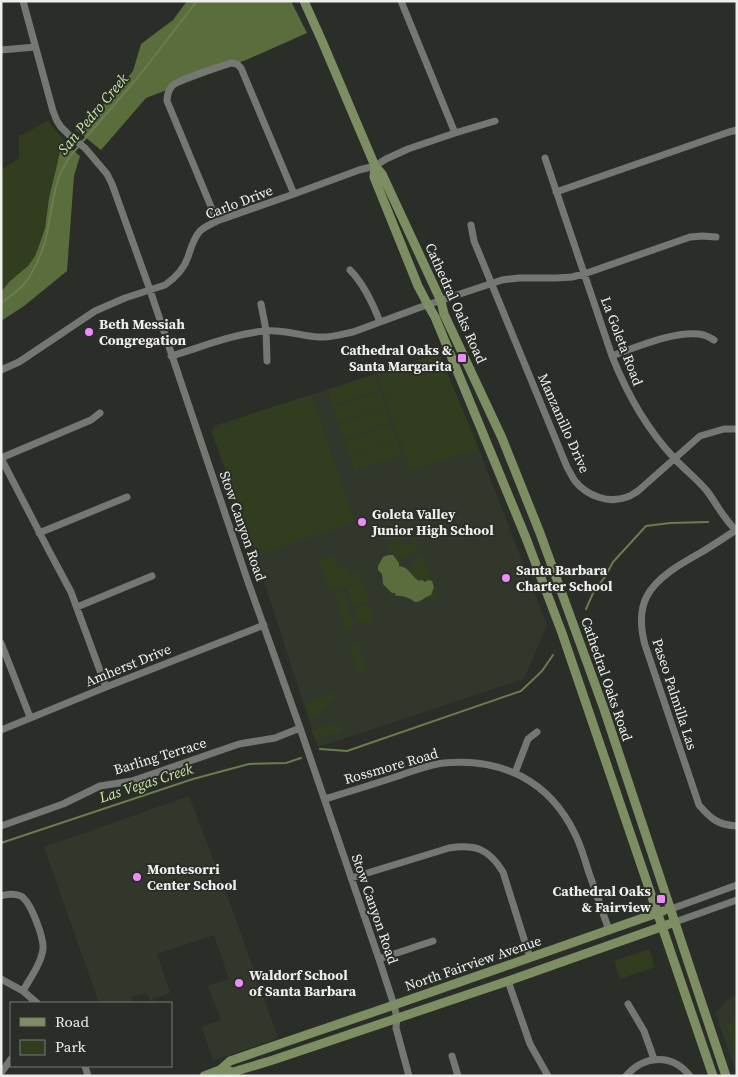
<svg xmlns="http://www.w3.org/2000/svg" width="738" height="1077" viewBox="0 0 738 1077" font-family="'Source Serif 4',serif">
<style>
.built{fill:#32372c}
.green{fill:#313d1e}
.forest{fill:#5a6d3d}
.lines{fill:none;stroke-linecap:round;stroke-linejoin:round}
.stream{stroke:#6a7d4c;stroke-width:2}
.minor{stroke:#757772;stroke-width:7}
.major{stroke:#7d8e63;stroke-width:9}
.poi-dot{fill:#ed8cfa;stroke:#2b2d28;stroke-width:2}
.labels{text-anchor:middle;stroke-width:4;stroke-linejoin:round;paint-order:stroke}
.street-label{font-size:14px;fill:#eeefec;stroke:#2b2d28}
.poi-label{font-size:14px;font-weight:bold;fill:#eeefec;stroke:#2b2d28;text-anchor:start}
.water-label{font-size:15px;font-style:italic;fill:#cae99d;stroke:#2b2d28}
</style>
<rect width="100%" height="100%" fill="#2b2d28"/>
<path class="built" d="M437 354 480 452 547 625 524 679 318 747 213 426Z
M189 796 231 906 278 1038 213 1061 202 1027 221 1020 208 986 229 979 214 935 157 954 170 993 153 999 155 1003H151L147 993 131 997 133 1003H99L44 847Z
M737 996V1076L715 1013 730 998Z"/>
<path class="green" d="M48 121 69 147 61 148 49 198 45 228 40 243 35 256 28 266 10 281 1 292V170L19 158V136Z
M439 353 479 449 410 470 377 373Z
M375 374 380 389 333 406 328 391Z
M381 391 386 406 338 422 333 407Z
M311 395 355 522 256 555 211 430 237 422 240 420 239 418Z
M386 407 391 422 344 438 339 423Z
M392 424 397 439 349 455 344 440Z
M397 440 402 455 355 471 350 456Z
M403 526C415 528 424 543 413 553 403 563 389 554 387 542H388L392 546 402 543 406 546 411 544 412 541 411 538 407 535 403 537 402 541 393 544 388 538C390 530 395 527 403 526Z
M333 555 338 569 347 566 350 575 359 572 362 581 330 592 319 560Z
M418 556 421 557 424 559 437 597 435 600C432 600 427 599 424 596 419 592 411 577 411 571 412 565 415 560 418 556Z
M362 582 369 601 353 607 347 587Z
M343 591 355 627 346 630 334 594Z
M355 614a9 9 0 1 1 18 0a9 9 0 1 1-18 0Z
M358 642 367 670 358 673 348 645Z
M337 692 338 695C329 700 329 706 322 711 319 714 314 715 309 716L305 704Z
M327 725C333 725 337 726 341 729V731L315 740 311 730Z
M649 949 655 967 620 979 614 961Z
M737 1022V1058L726 1025Z"/>
<path class="forest" d="M187 1H291L307 33 246 60 146 98 101 150 75 129 110 99 133 71 141 44 173 20Z
M69 147 80 156 74 176 67 271 24 306 1 321V292L10 281 28 266 35 256 40 243 45 228 49 198 61 148Z
M388 555H393L399 563V566C409 567 411 576 419 581L422 580 425 582 428 580 432 581 434 587 431 595C424 597 422 602 415 602 409 598 403 595 396 596L395 593H392L383 584 382 574 378 570V566L383 557Z"/>
<g class="lines">
<path class="stream" d="M82 142 139 76 197 1
M1 303C12 295 25 286 31 274 39 260 46 243 48 227 55 194 54 172 79 146
M586 609 594 591 605 577 613 562 646 526 670 523 708 522
M320 749 347 751 521 691 542 671 553 655
M1 843 193 779 249 764 286 763 301 758"/>
<path class="minor" d="M23 1 53 111 57 121 61 127 70 136 85 148 107 174 112 184 150 290 247 579 300 728 379 959 394 1005 397 1018 396 1028 409 1076
M401 1 455 133
M1 50 35 47
M545 158 612 356C627 394 646 428 674 458 684 469 697 479 707 491 717 504 724 520 737 531
M556 192 729 132 737 130
M217 221 167 101C167 95 168 91 172 86 178 79 220 67 231 63L237 64 241 68 294 194
M471 225 474 241 567 467C570 472 572 477 575 481 587 496 609 504 627 497 631 496 634 493 638 491L700 436 724 429H737
M350 270C364 284 373 304 380 322
M261 304 266 330 267 361
M171 356C202 347 233 334 265 331 282 329 301 336 318 337 330 338 342 334 353 332L421 307 502 280 519 278H556L572 277 584 274 690 237 702 236 716 237
M612 356C637 347 678 329 704 335 707 336 711 338 714 340
M1 370 19 362 95 311 125 298 165 285C175 278 184 269 188 257 191 248 193 239 200 231 204 227 211 224 217 221L294 194 359 170 375 166 386 159 408 149 455 133 495 121
M1 458 48 549 71 592 106 687
M1 458 91 420 100 413
M736 530C724 538 712 546 700 553 682 563 657 577 647 596 639 611 641 630 645 645L699 805C711 819 718 825 737 826
M39 533 127 497
M77 607 152 576
M1 643 30 717
M1 730 106 687 264 625
M515 773 528 739 537 732
M325 799C351 791 378 783 404 774 417 770 431 764 444 763 502 758 549 780 575 834 581 846 585 860 589 873 596 892 602 911 609 930
M1 826 63 804 100 786 132 781 239 744 275 738 300 728
M351 878 449 848C476 844 489 849 503 872L530 958
M1 896C7 894 15 894 21 896 31 902 44 938 43 949 41 964 30 978 23 991
M671 909 737 885
M675 922 737 900
M379 959 433 941
M1 979 23 991 37 1003
M508 981 530 1044 548 1076
M628 1004 644 1031 654 1059
M452 1056 458 1076
M85 1066 88 1076
M1 1073 11 1059
M626 1076C644 1055 672 1053 690 1076"/>
<path class="major" d="M304 1 322 41 375 166 382 174 441 301 444 314 452 331 502 438 540 533 604 709 726 1076
M375 166 374 177 418 286 428 305 435 317 526 538 562 633 713 1076
M220 1070 230 1061 394 1005 663 911
M204 1076 220 1070 233 1072 273 1060 508 981 675 922"/>
</g>
<g class="poi-dot">
<circle cx="89" cy="332" r="5"/>
<rect x="457" y="353" width="10" height="10" rx="2.5"/>
<circle cx="362" cy="522" r="5"/>
<circle cx="506" cy="578" r="5"/>
<circle cx="137" cy="877" r="5"/>
<rect x="656" y="894" width="10" height="10" rx="2.5"/>
<circle cx="239" cy="983" r="5"/>
</g>
<g class="labels">
<g class="street-label">
<text transform="translate(239 202) rotate(-21)" y="5">Carlo Drive</text>
<text transform="translate(456 303) rotate(66)" y="5">Cathedral Oaks Road</text>
<text transform="translate(622 341) rotate(69)" y="5">La Goleta Road</text>
<text transform="translate(564 423) rotate(66)" y="5">Manzanillo Drive</text>
<text transform="translate(243 526) rotate(71)" y="5">Stow Canyon Road</text>
<text transform="translate(128 665) rotate(-22)" y="5">Amherst Drive</text>
<text transform="translate(607 679) rotate(71)" y="5">Cathedral Oaks Road</text>
<text transform="translate(675 694) rotate(72)" y="5">Paseo Palmilla Las</text>
<text transform="translate(160 756) rotate(-17)" y="5">Barling Terrace</text>
<text transform="translate(391 766) rotate(-16)" y="5">Rossmore Road</text>
<text transform="translate(375 909) rotate(71)" y="5">Stow Canyon Road</text>
<text transform="translate(473 963) rotate(-19)" y="5">North Fairview Avenue</text>
</g>
<g class="poi-label">
<text x="99" y="329">Beth Messiah<tspan x="99" dy="16">Congregation</tspan></text>
<text x="452" y="355" text-anchor="end">Cathedral Oaks &amp;<tspan x="452" dy="16">Santa Margarita</tspan></text>
<text x="372" y="519">Goleta Valley<tspan x="372" dy="16">Junior High School</tspan></text>
<text x="516" y="575">Santa Barbara<tspan x="516" dy="16">Charter School</tspan></text>
<text x="147" y="874">Montesorri<tspan x="147" dy="16">Center School</tspan></text>
<text x="651" y="896" text-anchor="end">Cathedral Oaks<tspan x="651" dy="16">&amp; Fairview</tspan></text>
<text x="249" y="980">Waldorf School<tspan x="249" dy="16">of Santa Barbara</tspan></text>
</g>
<g class="water-label">
<text transform="translate(93 114) rotate(-50)" y="5">San Pedro Creek</text>
<text transform="translate(146 783) rotate(-18)" y="5">Las Vegas Creek</text>
</g>
</g>
<rect width="738" height="1077" fill="none" stroke="#eeefec" stroke-width="5"/>
<rect x="10" y="1002" width="162" height="65" fill="#2b2d28" stroke="#797b76"/>
<rect x="20" y="1018" width="25" height="8" fill="#7d8e63" stroke="#797b76"/>
<text x="55" y="1027" font-size="15" fill="#eeefec">Road</text>
<rect x="20" y="1040" width="25" height="15" fill="#313d1e" stroke="#797b76"/>
<text x="55" y="1052" font-size="15" fill="#eeefec">Park</text>
</svg>
